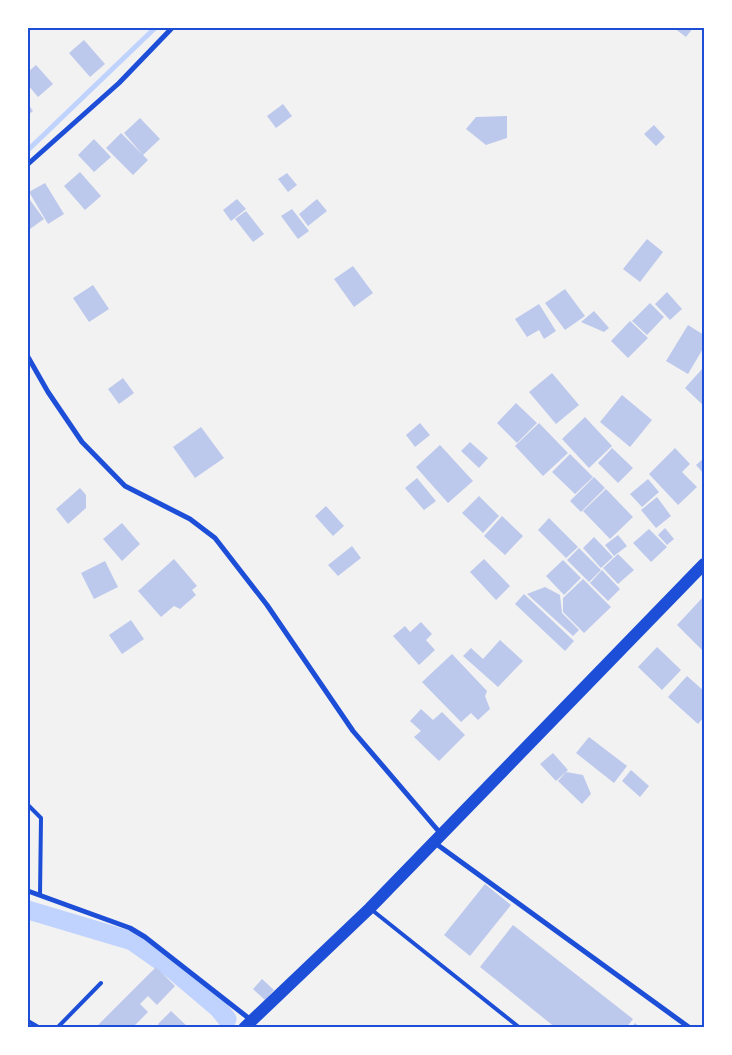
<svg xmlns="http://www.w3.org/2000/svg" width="732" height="1055" viewBox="0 0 732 1055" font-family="'DejaVu Sans',sans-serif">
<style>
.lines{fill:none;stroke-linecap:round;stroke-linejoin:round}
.stream{stroke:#bfd3fe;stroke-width:5}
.canal{stroke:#bfd3fe;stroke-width:19}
.building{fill:#bdc9ec}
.service{stroke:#1d4ed8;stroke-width:4}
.minor{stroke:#1d4ed8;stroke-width:5}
.primary{stroke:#1d4ed8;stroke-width:12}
.neatline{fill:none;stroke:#1d4ed8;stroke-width:2}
</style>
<rect width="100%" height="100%" fill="#f2f2f2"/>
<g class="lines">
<path class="stream" d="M28 150 155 28"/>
<path class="canal" d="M28 910 132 941 172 969 218 1008 227 1019"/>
</g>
<path class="building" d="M674 28H693L686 37Z
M84 40 105 64 90 77 69 53Z
M36 65 53 84 38 97 28 85V72Z
M28 104 33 111 28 115Z
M283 104 292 116 276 128 267 116Z
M507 116V138L486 145 466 129 476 117Z
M140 118 160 139 143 155 124 133Z
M654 125 665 137 656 146 644 134Z
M121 133 148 160 133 175 106 148Z
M94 139 111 157 94 172 78 155Z
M80 172 101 196 85 210 64 186Z
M287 173 297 185 288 192 278 179Z
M45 183 64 214 48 224 29 192Z
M237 199 246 209 231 221 223 210Z
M317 199 327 211 308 226 299 214Z
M30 200 44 219 30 229 28 225V201Z
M292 209 309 231 298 239 281 216Z
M246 211 264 234 253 242 235 219Z
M647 239 663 252 640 282 623 269Z
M353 266 373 293 354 307 334 279Z
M93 285 109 309 89 322 73 298Z
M565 289 585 316 565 330 545 303Z
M667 292 682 309 670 320 655 304Z
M650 303 664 317 647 335 632 321Z
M539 304 556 331 544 339 539 330 527 337 515 319Z
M594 311 609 328 604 332 581 322Z
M630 321 648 338 628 358 611 341Z
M688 325 704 335V347L688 374 666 361Z
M702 369 704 371V406L685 388Z
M552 373 579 405 556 424 529 392Z
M123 378 134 393 119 404 108 389Z
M622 395 652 420 630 447 600 422Z
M516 403 537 423 517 443 497 423Z
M585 417 612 446 589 468 562 439Z
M420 423 430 435 415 447 406 435Z
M539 423 568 453 543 476 515 446Z
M201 427 224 458 195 478 173 447Z
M470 442 488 458 479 468 461 451Z
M440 445 473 481 448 503 416 467Z
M612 448 633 468 618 483 598 463Z
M675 448 690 464 682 472 697 487 678 505 649 474Z
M570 454 593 477 575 494 552 472Z
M704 458V474L696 465Z
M594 477 605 488 581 512 570 501Z
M417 478 436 501 424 510 405 488Z
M648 479 659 492 642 507 630 494Z
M80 488 86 495V508L68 524 56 509Z
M606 489 633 517 610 539 583 511Z
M479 496 499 516 483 533 462 513Z
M657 497 671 516 656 528 641 510Z
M326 506 344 526 333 536 315 516Z
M502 516 523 536 505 555 484 536Z
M549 518 578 547 566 558 538 530Z
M122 523 140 544 122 561 103 539Z
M665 528 674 539 667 545 658 535Z
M649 529 667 547 651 562 633 543Z
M618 535 627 546 614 556 605 545Z
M594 537 613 557 601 568 583 548Z
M352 546 361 558 338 576 328 565Z
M579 548 601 570 589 582 567 560Z
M618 554 634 570 618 584 603 568Z
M174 559 197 586 192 590 196 595 180 609 174 606 161 617 138 591Z
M484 559 510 586 496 600 470 572Z
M563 560 581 578 564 595 546 576Z
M105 561 118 587 94 599 81 573Z
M602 570 620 589 608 601 590 583Z
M583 579 611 607 584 633 563 612V598Z
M545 587 560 595 562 613 579 630 573 636 527 594Z
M524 594 574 641 565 651 515 604Z
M704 596V652L677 625Z
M131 620 144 639 122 654 109 635Z
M421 622 432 634 426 640 435 650 419 665 393 636 405 626 410 632Z
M500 640 523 661 498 687 463 656 471 648 483 659Z
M657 647 681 670 662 690 638 667Z
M452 654 487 691 485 696 490 709 478 720 471 713 461 722 422 682Z
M687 676 704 691V717L698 724 668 697Z
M421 709 433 720 442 712 465 735 439 761 414 737 421 731 410 721Z
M589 737 627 766 614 783 576 753Z
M553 753 568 770 556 781 540 764Z
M631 770 649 786 640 797 622 781Z
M566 772 583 775 591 794 582 804 558 781Z
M485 884 511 905 470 956 444 935Z
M513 925 633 1019 626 1028H556L480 967Z
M156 967 175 986 157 1005 148 996 140 1004 148 1012 132 1028H95Z
M262 979 274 990 265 1000 253 989Z
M171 1011 189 1028H161L158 1024Z
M635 1023 641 1028H631Z"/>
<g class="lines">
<path class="service" d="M28 805 41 818 40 895
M372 910 520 1028
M28 1021 40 1028
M57 1028 101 983"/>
<path class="minor" d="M28 164 119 83 172 28
M28 357 48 392 82 442 125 486 190 519 215 538 267 605 353 731 441 834
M435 843 690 1028
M28 891 130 928 145 937 251 1020"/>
<path class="primary" d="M244 1028 370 908 704 564"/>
</g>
<rect width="732" height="1055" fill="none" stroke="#ffffff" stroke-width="58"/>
<rect x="29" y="29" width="674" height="997" class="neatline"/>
</svg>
